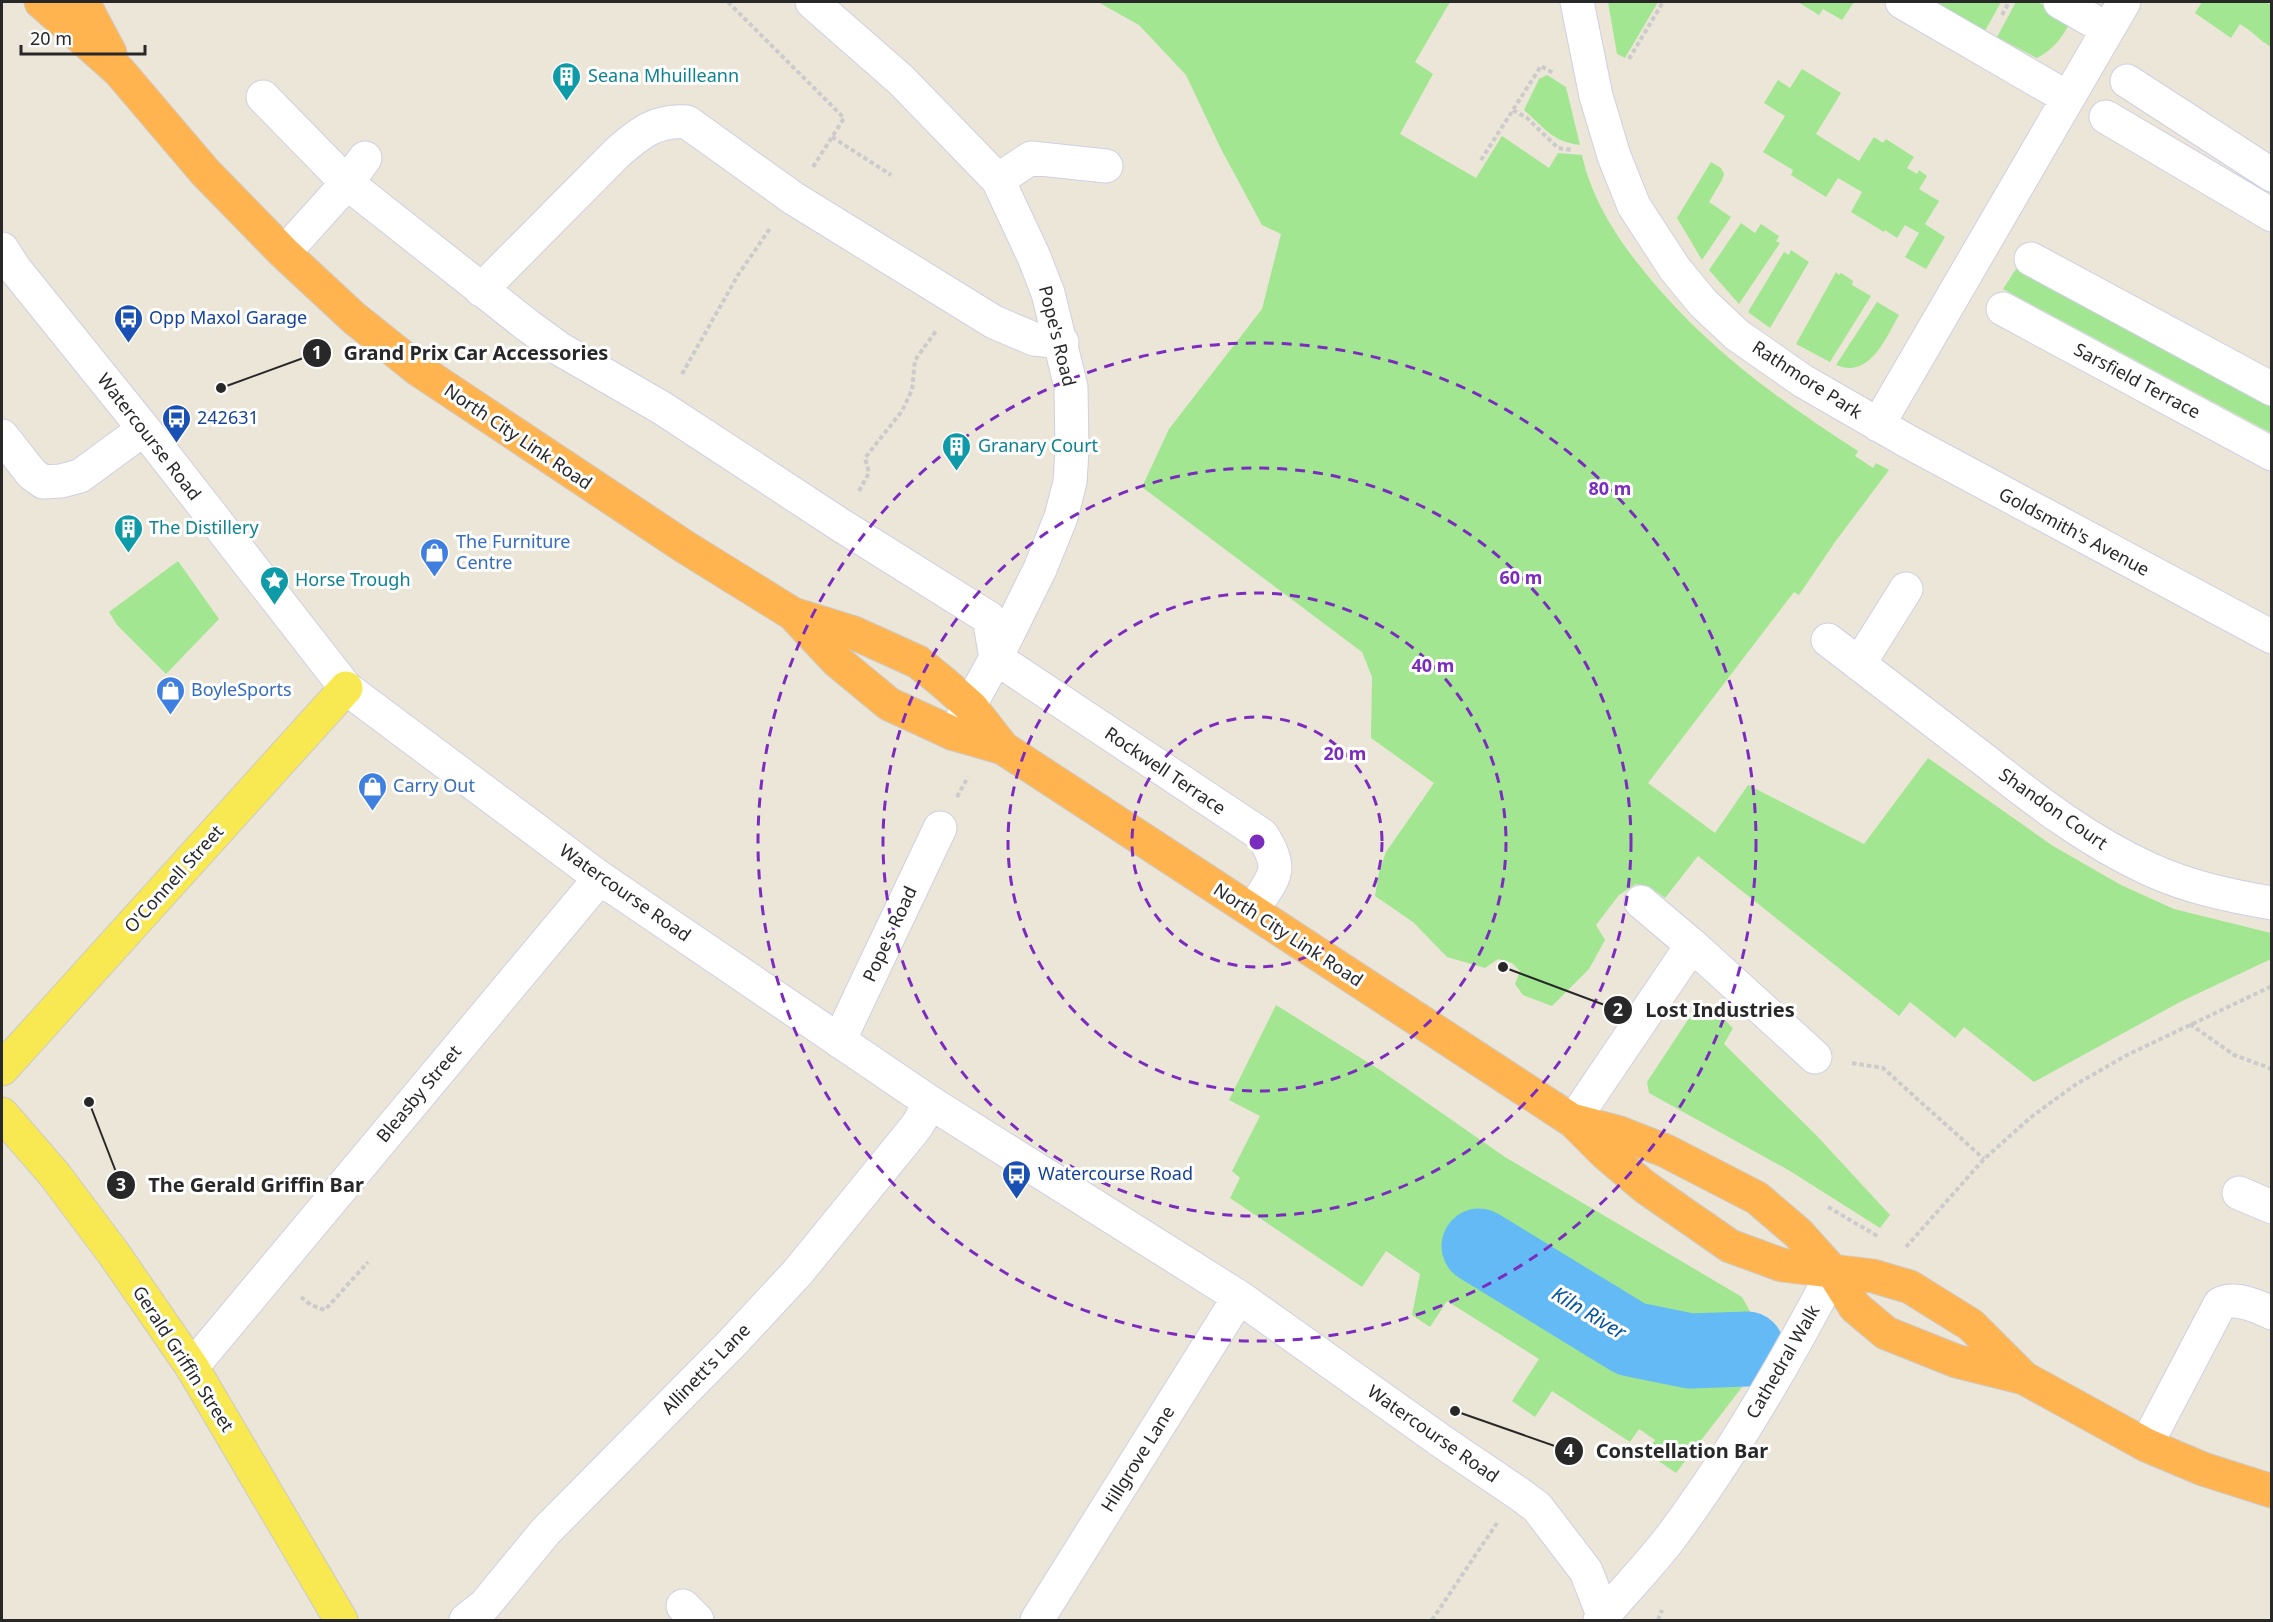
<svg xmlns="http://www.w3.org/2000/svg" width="2273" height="1622" viewBox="0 0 2273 1622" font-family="'Noto Sans',sans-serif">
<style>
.green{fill:#a2e691}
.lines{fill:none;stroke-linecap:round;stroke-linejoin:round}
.river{stroke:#64baf5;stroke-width:75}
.minor-casing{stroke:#cecfe2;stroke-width:35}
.major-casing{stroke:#cbcbcb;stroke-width:35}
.highway-casing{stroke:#cbcbcb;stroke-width:35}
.path{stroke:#cbcbcb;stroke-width:4;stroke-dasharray:4.5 3;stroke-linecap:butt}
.minor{stroke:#fff;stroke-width:33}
.major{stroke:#f8e851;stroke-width:33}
.highway{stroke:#ffb450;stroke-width:33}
.ring{fill:none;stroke:#7b2cbf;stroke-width:3;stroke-dasharray:10 8}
.labels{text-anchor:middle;stroke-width:6;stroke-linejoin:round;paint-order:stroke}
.culture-label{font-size:18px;fill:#0d838f;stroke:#fff;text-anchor:start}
.transit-label{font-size:18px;fill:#164399;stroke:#fff;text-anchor:start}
.street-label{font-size:18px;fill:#282828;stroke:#fff}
.shop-label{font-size:18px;fill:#366cbe;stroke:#fff;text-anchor:start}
.water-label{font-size:20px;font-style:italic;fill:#06549e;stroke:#fff}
.centre{fill:#7b2cbf;stroke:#fff;stroke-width:3}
.ring-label{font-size:18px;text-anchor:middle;font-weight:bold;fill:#7b2cbf;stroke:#fff;stroke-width:6;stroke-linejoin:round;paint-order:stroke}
.leader{fill:none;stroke:#282828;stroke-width:2}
.callout-dot{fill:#282828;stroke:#fff;stroke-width:2}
.mark-label{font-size:18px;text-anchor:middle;font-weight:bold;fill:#fff}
.callout-label{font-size:20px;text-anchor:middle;font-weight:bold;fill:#282828;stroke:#fff;stroke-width:6;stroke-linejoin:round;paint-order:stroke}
</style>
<rect width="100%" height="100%" fill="#ece6d8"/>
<path class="green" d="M1098 2H1450L1415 62 1433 74 1400 134 1476 178 1502 136 1549 168 1558 153 1582 155C1591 197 1616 237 1643 270 1705 347 1776 398 1858 451L1855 456 1873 468 1876 463 1889 470 1835 542 1799 595 1794 592 1648 783 1715 833 1748 785 1864 844 1928 758 2053 846 2121 885 2174 909 2271 933V959L2180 1002 2034 1082 1964 1027 1955 1038 1910 1002 1899 1016 1698 856 1665 898 1650 887 1636 884 1619 895 1596 925 1605 940 1589 969 1552 1006 1523 995 1515 984 1520 971 1512 963 1498 959 1485 968 1447 957 1413 922 1375 896 1379 872 1386 852 1434 783 1371 738 1372 677 1362 652 1142 487 1169 429 1262 309 1281 234 1262 225 1221 149 1186 75 1139 25Z
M1608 2H1658L1625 58 1617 54Z
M1798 2H1854L1842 20 1823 9 1819 15Z
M1933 2H2001L1985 31Z
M2016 2H2038L2071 21C2062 38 2054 49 2037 58L1997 37Z
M2202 2H2265L2269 4 2271 2V47C2259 40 2252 31 2240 24L2231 38 2195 13Z
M1802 69 1841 93 1816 134 1859 161 1874 137 1883 143 1886 139 1914 157 1907 168 1917 174 1919 170 1927 176 1919 189 1939 201 1925 224 1945 237 1926 269 1905 257 1919 233 1905 225 1897 238 1885 230 1884 232 1851 212 1862 192 1838 178 1826 197 1791 175 1793 170 1763 152 1785 116 1764 103 1778 80 1790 88Z
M1547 75 1566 87 1580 145C1552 142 1544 127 1524 110L1539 79Z
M1711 162 1721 168 1724 174 1722 180 1709 202 1731 217 1702 260 1677 218Z
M1741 223 1755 233 1761 224 1779 236 1776 241 1780 243 1739 304 1709 270Z
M1791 250 1809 262 1770 328 1748 312 1784 252 1789 255Z
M2016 269 2271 406V433L2003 289Z
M1836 272 1839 275 1841 273 1853 281 1852 285 1871 296 1830 362 1796 344Z
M1877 302 1899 315C1885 339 1870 379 1836 365Z
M178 561 219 619 166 674 117 625 109 612Z
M1708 1003 1733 1028 1724 1044 1817 1136 1890 1215 1880 1228 1790 1171 1649 1093 1647 1082 1697 1006Z
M1276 1005 1380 1070 1505 1157 1742 1297 1764 1336 1749 1378 1676 1473 1647 1453 1655 1440 1639 1429 1630 1442 1552 1391 1535 1417 1512 1401 1539 1359 1447 1301 1430 1327 1412 1315 1420 1274 1386 1251 1362 1287 1230 1198 1240 1178 1232 1171 1260 1116 1229 1100Z"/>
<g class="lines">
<path class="river" d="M1479 1246 1631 1339 1690 1351 1747 1349"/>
<defs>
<path id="minor" d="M812 2 901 80 998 180 1034 257 1048 293 1071 387 1072 450 1070 482 1061 517 1040 569 996 658 956 730
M1577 2 1596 96 1614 156 1634 206 1675 269 1703 303 1737 335 1803 381 1907 441 2272 637
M1902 2 2068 98
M2060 2 2107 29
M2127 81 2272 175
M263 97 347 183 527 325 560 349 662 408 839 524 989 618 996 658 1262 835C1286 872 1273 877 1252 911
M2106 117 2272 215
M998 180 1031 158 1106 166
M2 249 15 269 144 429 346 688 600 878 931 1103 1239 1297 1444 1443 1518 1493 1537 1507 1586 1571 1605 1620
M284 253 347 183 365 158
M2031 259 2272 389
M481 290 618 152C641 132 656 120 687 122L793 198 994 322 1034 339 1062 342
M2003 309 2272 454
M1878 425 2124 2
M2 436 32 474 43 482 61 481 80 476 144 429
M1828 640C1880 680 1931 719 1983 759 2036 801 2088 841 2149 869 2188 887 2230 896 2272 903
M1859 664 1906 589
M1641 902 1692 945
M839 1041 940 828
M1573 1121 1692 945 1815 1057
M2239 1193 2272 1207
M192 1367 600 878
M2146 1445 2220 1304C2235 1296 2257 1306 2272 1313
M683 1606 697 1620
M466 1620 485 1605 545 1532 733 1342 798 1272 916 1127 931 1103
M1037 1620 1239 1297
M1600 1620C1623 1592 1649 1566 1671 1537 1733 1454 1785 1364 1833 1272"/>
<path id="major" d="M2 1069 346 688
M2 1114 54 1174 114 1254 192 1367 341 1620"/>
<path id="highway" d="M41 2 119 71 205 172 284 253 354 318 419 370 685 547 793 614 854 633 918 662 944 683 971 707 1003 748
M83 2 110 53
M793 614 837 661 889 704 954 734 1003 748 1573 1121 1606 1154 1645 1187 1730 1246 1782 1265 1873 1276 1910 1287 1971 1325 2024 1378
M1575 1121 1620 1133 1666 1151 1757 1198 1798 1233 1833 1272 1855 1307 1886 1333 1956 1361 2024 1378 2146 1445 2203 1469 2272 1491"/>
</defs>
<use href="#minor" class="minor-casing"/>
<use href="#major" class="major-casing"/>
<use href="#highway" class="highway-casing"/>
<path class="path" d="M728 2 844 118 813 167
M2002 15 2009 2
M1629 59 1663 2
M1513 110 1527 118 1558 148 1572 150
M832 137 891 175
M1481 160 1541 66 1553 73
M682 374 738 275 771 227
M859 491 869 473 865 458 902 411 912 390 915 360 936 331
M957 797 968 777
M2190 1024 2234 1055 2272 1069
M1852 1063 1883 1068 1984 1159
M1828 1207 1879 1237
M1906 1247 1984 1159 2031 1117 2075 1085 2125 1056 2272 986
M301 1297 311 1305 325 1310 368 1262
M1432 1620 1497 1523
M1658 1620 1662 1610"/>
<use href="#minor" class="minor"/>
<use href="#major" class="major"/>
<use href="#highway" class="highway"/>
</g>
<g class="ring">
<circle cx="1257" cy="842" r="125"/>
<circle cx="1257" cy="842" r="249"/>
<circle cx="1257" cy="842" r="374"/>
<circle cx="1257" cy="842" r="499"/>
</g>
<defs>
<symbol id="building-pin" viewBox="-11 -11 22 30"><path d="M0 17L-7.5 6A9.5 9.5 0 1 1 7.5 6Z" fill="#0f9aa8" stroke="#fff"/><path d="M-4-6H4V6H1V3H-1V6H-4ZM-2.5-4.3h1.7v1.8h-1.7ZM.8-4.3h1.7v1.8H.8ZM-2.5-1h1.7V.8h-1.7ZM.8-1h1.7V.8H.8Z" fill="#fff"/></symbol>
<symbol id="bus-pin" viewBox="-11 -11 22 30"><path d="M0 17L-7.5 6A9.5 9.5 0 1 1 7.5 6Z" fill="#1a4fb4" stroke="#fff"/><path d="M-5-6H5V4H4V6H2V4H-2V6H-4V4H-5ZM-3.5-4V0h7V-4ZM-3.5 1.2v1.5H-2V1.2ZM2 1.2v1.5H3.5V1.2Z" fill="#fff"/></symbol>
<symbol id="shop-pin" viewBox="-11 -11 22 30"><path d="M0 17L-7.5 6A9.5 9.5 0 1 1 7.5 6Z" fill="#3f7fe0" stroke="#fff"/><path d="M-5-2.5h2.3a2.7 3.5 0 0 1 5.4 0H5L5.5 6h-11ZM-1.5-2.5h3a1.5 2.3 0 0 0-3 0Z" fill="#fff"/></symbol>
<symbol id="sight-pin" viewBox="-11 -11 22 30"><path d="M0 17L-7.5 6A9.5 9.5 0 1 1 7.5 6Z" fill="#0f9aa8" stroke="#fff"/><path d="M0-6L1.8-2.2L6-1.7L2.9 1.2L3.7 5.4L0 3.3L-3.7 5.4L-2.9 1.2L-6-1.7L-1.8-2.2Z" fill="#fff"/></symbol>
</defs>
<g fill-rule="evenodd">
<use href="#building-pin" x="550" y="60" width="33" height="45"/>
<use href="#bus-pin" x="112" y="302" width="33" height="45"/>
<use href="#bus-pin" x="160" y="402" width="33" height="45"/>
<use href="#building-pin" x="940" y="430" width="33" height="45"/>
<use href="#building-pin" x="112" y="512" width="33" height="45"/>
<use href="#shop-pin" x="418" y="536" width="33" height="45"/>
<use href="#sight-pin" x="258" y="564" width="33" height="45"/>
<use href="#shop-pin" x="154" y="674" width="33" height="45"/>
<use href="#shop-pin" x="356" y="770" width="33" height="45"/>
<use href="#bus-pin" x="1000" y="1158" width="33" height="45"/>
</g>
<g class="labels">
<g class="culture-label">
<text x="588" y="82">Seana Mhuilleann</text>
<text x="978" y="452">Granary Court</text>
<text x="149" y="534">The Distillery</text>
<text x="295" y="586">Horse Trough</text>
</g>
<g class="transit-label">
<text x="149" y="324">Opp Maxol Garage</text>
<text x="197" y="424">242631</text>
<text x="1038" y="1180">Watercourse Road</text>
</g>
<g class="street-label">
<text transform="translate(1057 336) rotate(76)" y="6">Pope's Road</text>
<text transform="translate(1807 380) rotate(33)" y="6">Rathmore Park</text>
<text transform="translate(2137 381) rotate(28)" y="6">Sarsfield Terrace</text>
<text transform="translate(149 437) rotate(52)" y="6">Watercourse Road</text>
<text transform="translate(518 437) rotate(34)" y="6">North City Link Road</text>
<text transform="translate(2074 532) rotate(28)" y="6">Goldsmith's Avenue</text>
<text transform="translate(1165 771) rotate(34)" y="6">Rockwell Terrace</text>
<text transform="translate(2053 809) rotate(35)" y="6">Shandon Court</text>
<text transform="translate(174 879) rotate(-48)" y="6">O'Connell Street</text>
<text transform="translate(625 893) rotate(35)" y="6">Watercourse Road</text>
<text transform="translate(890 934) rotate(-65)" y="6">Pope's Road</text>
<text transform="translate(1288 935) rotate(33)" y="6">North City Link Road</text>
<text transform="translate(419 1094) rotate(-50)" y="6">Bleasby Street</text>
<text transform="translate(183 1359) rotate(57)" y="6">Gerald Griffin Street</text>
<text transform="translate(1783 1362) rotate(-60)" y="6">Cathedral Walk</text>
<text transform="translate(706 1369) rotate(-46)" y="6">Allinett's Lane</text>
<text transform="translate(1433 1434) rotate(35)" y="6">Watercourse Road</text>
<text transform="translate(1138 1459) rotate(-58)" y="6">Hillgrove Lane</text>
</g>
<g class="shop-label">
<text x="456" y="548">The Furniture<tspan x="456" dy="21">Centre</tspan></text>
<text x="191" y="696">BoyleSports</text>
<text x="393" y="792">Carry Out</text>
</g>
<g class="water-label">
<text transform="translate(1589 1313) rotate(31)" y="7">Kiln River</text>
</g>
</g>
<circle cx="1257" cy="842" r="9" class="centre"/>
<g class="ring-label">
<text x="1610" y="495">80 m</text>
<text x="1521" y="584">60 m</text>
<text x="1433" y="672">40 m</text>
<text x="1345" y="760">20 m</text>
</g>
<path class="leader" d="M221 388L317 353M1503 967L1618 1010M89 1102L121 1185M1455 1411L1569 1451"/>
<g class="callout-dot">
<circle cx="221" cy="388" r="6"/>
<circle cx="1503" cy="967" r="6"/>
<circle cx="89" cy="1102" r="6"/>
<circle cx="1455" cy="1411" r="6"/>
<circle cx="317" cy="353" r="15"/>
<circle cx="1618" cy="1010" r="15"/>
<circle cx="121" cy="1185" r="15"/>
<circle cx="1569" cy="1451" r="15"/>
</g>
<g class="mark-label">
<text x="317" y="359">1</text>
<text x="1618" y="1016">2</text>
<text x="121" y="1191">3</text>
<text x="1569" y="1457">4</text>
</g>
<g class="callout-label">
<text x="476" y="360">Grand Prix Car Accessories</text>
<text x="1720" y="1017">Lost Industries</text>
<text x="256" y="1192">The Gerald Griffin Bar</text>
<text x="1682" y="1458">Constellation Bar</text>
</g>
<rect width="2273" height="1622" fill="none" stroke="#282828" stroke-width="6"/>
<path d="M21 45v9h124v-9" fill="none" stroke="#282828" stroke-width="3"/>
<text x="30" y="45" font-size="18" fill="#282828" stroke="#ffffff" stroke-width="4.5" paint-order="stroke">20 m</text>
</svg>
